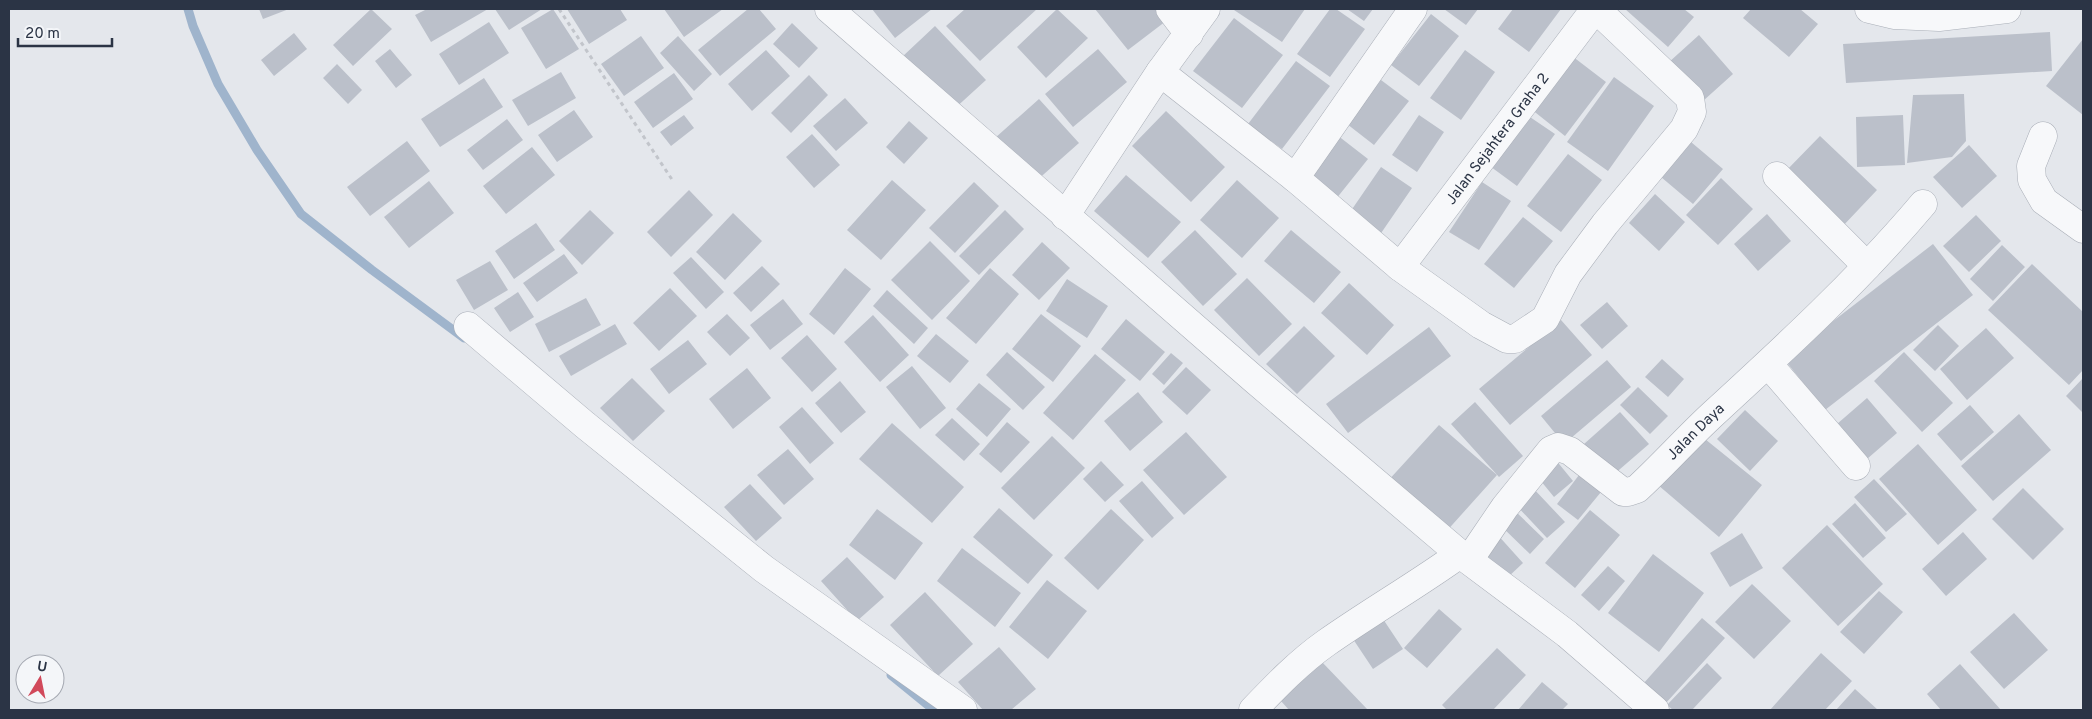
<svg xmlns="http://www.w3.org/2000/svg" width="2092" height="719" viewBox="0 0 2092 719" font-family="Overpass,sans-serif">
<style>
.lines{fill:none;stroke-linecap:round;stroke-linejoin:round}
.stream{stroke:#9fb4cc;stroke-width:9}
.building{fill:#bbc0ca}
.minor-casing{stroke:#a9aeb7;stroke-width:29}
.path{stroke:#c2c5cb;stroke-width:3;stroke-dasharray:4 4;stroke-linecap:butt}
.minor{stroke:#f7f8fa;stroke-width:28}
.labels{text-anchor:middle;stroke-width:5;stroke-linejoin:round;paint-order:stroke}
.street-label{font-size:15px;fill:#2b3445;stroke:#f4f6f9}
</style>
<rect width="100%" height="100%" fill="#e4e7ec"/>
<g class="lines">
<path class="stream" d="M188 9 193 26 218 84 257 150 301 214 372 270 464 338
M891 675 934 710"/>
</g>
<path class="building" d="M259 9H289L263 19Z
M371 9 392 29 353 66 333 45Z
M427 9H488L431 42 415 15Z
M495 9H542L509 30Z
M553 9 579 49 546 69 521 28Z
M567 9H620L627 20 589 44Z
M664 9H723L684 37Z
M748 9H759L776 29 720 76 698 50Z
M872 9H932L895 38Z
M965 9H1037L980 61 946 26Z
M1057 9 1088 38 1046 78 1017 47Z
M1095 9H1163L1170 18 1128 50Z
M1235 9H1305L1282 42 1234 10Z
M1330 9H1336L1365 29 1330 77 1297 54Z
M1347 9H1373L1364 21Z
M1444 9H1478L1466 25Z
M1513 9H1561L1529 52 1498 29Z
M1625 9H1684L1694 17 1668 47Z
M1751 9H1800L1818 24 1789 57 1743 18Z
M1431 14 1459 36 1419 86 1391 65Z
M1234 18 1283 55 1242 108 1193 71Z
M489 22 509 53 459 85 439 54Z
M792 23 818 48 799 68 773 44Z
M935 26 986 80 952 111 902 57Z
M2050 32 2052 71 1846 83 1843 44Z
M294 33 307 49 274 76 261 60Z
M1699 35 1733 74 1703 101 1668 63Z
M641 36 664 68 624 96 601 64Z
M678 36 712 74 694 91 660 53Z
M2083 39V115L2046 86Z
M390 49 412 75 396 88 375 61Z
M1098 49 1127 82 1073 127 1045 94Z
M766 50 790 76 752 111 728 84Z
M1465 50 1495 72 1461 120 1430 98Z
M1572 56 1606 82 1565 136 1531 109Z
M1296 61 1330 86 1282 149 1248 124Z
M337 64 362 90 348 104 323 78Z
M561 72 576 98 528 126 512 100Z
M674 73 693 99 653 128 634 102Z
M809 75 828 95 791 133 771 113Z
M1614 77 1654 106 1608 171 1567 142Z
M484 78 503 107 440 147 421 119Z
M1381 80 1409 101 1374 145 1347 124Z
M1964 94 1966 141 1952 157 1907 163 1913 95Z
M845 98 868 123 836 151 813 126Z
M1039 99 1079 143 1035 182 995 138Z
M574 110 593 137 557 162 538 135Z
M1166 111 1225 167 1191 202 1132 146Z
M1524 113 1555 134 1517 186 1487 164Z
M684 115 694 128 671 146 660 132Z
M1419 115 1444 132 1417 172 1392 155Z
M1903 115 1905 165 1857 167 1856 117Z
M507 119 523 140 483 170 467 150Z
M909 121 928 138 904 164 886 147Z
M812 134 840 165 814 188 786 157Z
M1337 135 1368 159 1332 204 1301 180Z
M1820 136 1877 190 1841 228 1783 174Z
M407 141 430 171 370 216 347 187Z
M1691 142 1723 169 1693 204 1661 177Z
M1969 145 1997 176 1962 208 1933 177Z
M532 147 555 175 506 214 483 186Z
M1568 154 1602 180 1561 232 1527 206Z
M1381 167 1412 188 1377 239 1346 218Z
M1126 175 1181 222 1148 258 1094 211Z
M1721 178 1753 209 1718 245 1686 215Z
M892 180 926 210 881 260 847 230Z
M1237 180 1279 218 1242 258 1200 220Z
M429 181 454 213 409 248 384 217Z
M974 182 999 206 955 253 929 228Z
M1482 182 1511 201 1479 250 1449 232Z
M689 190 713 215 671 257 647 232Z
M1655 194 1685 222 1659 251 1629 223Z
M590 210 614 233 582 265 559 241Z
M1005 210 1024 229 979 275 959 256Z
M733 213 762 241 725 280 696 252Z
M1767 214 1791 241 1758 271 1734 244Z
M1976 215 2001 241 1969 272 1943 246Z
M1523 217 1553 241 1514 288 1484 264Z
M536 223 555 250 514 279 495 251Z
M1195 230 1237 274 1203 306 1161 262Z
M1291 230 1341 272 1314 303 1264 261Z
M930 241 970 281 932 320 891 280Z
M1042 242 1070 268 1039 300 1012 275Z
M1933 244 1973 295 1825 410 1784 359Z
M2002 245 2025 267 1993 301 1970 279Z
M564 254 578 273 537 302 523 283Z
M691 257 724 292 706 309 673 273Z
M490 261 508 290 474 310 456 280Z
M2032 264 2083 312V370L2069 385 1988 310Z
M762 266 780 284 751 312 733 293Z
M845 268 871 289 834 335 809 314Z
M990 268 1019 294 976 344 946 318Z
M1247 278 1292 324 1259 356 1214 310Z
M1067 279 1108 306 1087 338 1046 311Z
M1349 283 1394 325 1367 355 1321 313Z
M670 288 697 316 659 351 633 323Z
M887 290 928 328 914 344 873 306Z
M518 292 534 317 510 332 494 308Z
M586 298 601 325 549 352 535 324Z
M783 299 803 324 770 350 750 325Z
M1607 302 1628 326 1602 349 1580 325Z
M727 314 750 338 730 356 707 332Z
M1041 314 1081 346 1053 382 1012 349Z
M873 315 909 355 880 382 844 342Z
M1126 319 1165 352 1140 381 1101 349Z
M1561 320 1592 355 1510 425 1479 389Z
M615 324 627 344 571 376 559 356Z
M1938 325 1959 346 1935 371 1913 350Z
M1304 326 1335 356 1297 394 1266 364Z
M1429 327 1451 356 1348 433 1326 404Z
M1986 328 2014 358 1967 400 1940 369Z
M936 334 969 361 950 383 917 356Z
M807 335 837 369 812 392 781 358Z
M688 340 707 364 669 394 650 369Z
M1007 352 1045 387 1023 410 986 375Z
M1904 352 1953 403 1922 432 1874 381Z
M1171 353 1183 363 1164 385 1152 374Z
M1095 354 1126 380 1073 440 1043 413Z
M1662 359 1684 379 1668 397 1645 377Z
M1607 360 1631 387 1564 444 1541 416Z
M912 366 946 408 920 429 886 387Z
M1186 367 1211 390 1187 415 1162 392Z
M747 368 771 398 733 429 709 399Z
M632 378 665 411 633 441 600 408Z
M2083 378V413L2066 396Z
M840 381 866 412 841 433 815 403Z
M979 383 1011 409 987 437 956 409Z
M1638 387 1668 416 1650 434 1620 405Z
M1138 392 1163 422 1130 451 1104 421Z
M1867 398 1897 433 1867 459 1837 424Z
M1475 402 1523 456 1499 477 1451 424Z
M1970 405 1994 432 1961 461 1937 434Z
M802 407 834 443 810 464 779 427Z
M1745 410 1778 441 1750 471 1717 439Z
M1620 412 1649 444 1612 476 1584 444Z
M2019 414 2051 450 1993 501 1961 466Z
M952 418 980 444 964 461 935 435Z
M1007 422 1030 442 1001 473 979 454Z
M892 423 964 487 932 523 859 459Z
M1439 425 1497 475 1444 534 1386 483Z
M1186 432 1227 477 1184 515 1143 470Z
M1700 435 1762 485 1719 537 1658 485Z
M1052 436 1085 468 1034 520 1001 488Z
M1918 444 1977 510 1938 545 1879 479Z
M788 449 814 479 784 505 757 475Z
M1555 459 1573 481 1554 497 1536 475Z
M1101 461 1124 485 1105 502 1083 479Z
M1579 475 1601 492 1578 520 1557 504Z
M1874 479 1907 514 1886 532 1854 497Z
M1142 481 1174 518 1152 538 1119 501Z
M750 484 782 518 756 541 724 507Z
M1532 487 1565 522 1547 538 1515 504Z
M2023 488 2064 529 2033 560 1992 519Z
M1855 503 1886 538 1863 558 1832 524Z
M999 508 1053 555 1028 584 973 537Z
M877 509 923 543 895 580 849 545Z
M1111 509 1144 540 1098 590 1064 558Z
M1513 509 1544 539 1530 554 1499 524Z
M1590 510 1620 535 1575 588 1545 563Z
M1827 525 1883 584 1838 626 1782 568Z
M1963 532 1987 559 1946 596 1922 569Z
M1496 533 1523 563 1507 578 1480 548Z
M1742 533 1763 568 1730 587 1710 553Z
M962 548 1021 593 995 627 937 581Z
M1653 554 1704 593 1659 652 1608 613Z
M847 557 884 597 857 621 821 581Z
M1608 566 1625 581 1599 611 1581 595Z
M1047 580 1087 611 1048 659 1009 627Z
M1752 584 1791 621 1754 659 1715 622Z
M1879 591 1903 612 1864 654 1840 632Z
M925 592 973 644 938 676 890 625Z
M1439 609 1462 629 1427 668 1404 648Z
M2014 613 2048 650 2004 689 1970 652Z
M1702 618 1725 638 1665 704 1643 684Z
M1383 619 1403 649 1373 669 1353 639Z
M999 647 1036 689 1011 710H983L958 682Z
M1497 648 1526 675 1493 710H1447L1442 705Z
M1821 653 1852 681 1825 710H1770Z
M1322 662 1368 710H1289L1281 701Z
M1707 663 1722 678 1692 710H1673L1667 705Z
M1960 664 2001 710H1941L1927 694Z
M1542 682 1568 704 1562 710H1518Z
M1855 689 1878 710H1836Z"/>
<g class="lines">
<defs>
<g id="minor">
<path d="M829 9 1256 381 1460 554 1567 634 1655 710"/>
<path d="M1170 9 1189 34"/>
<path d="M1869 9 1894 15 1939 17 2007 9"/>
<path d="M1160 72 1295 178 1400 267 1481 325 1507 339H1515L1545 319 1568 274 1605 224 1684 129 1692 112 1690 98 1596 9"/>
<path d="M2043 136 2031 166 2032 180 2044 201 2083 229"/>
<path d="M1777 176 1867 266"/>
<path d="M1295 178 1413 9"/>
<path d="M1065 216 1160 72 1206 9"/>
<path id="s1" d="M1400 267 1595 9"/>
<path d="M468 326 585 425 764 569 963 710"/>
<path d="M1769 365 1856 466"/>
<path id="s2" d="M1469 560 1505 507 1551 450 1558 447 1570 451 1623 492H1628L1637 489C1663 465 1687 438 1713 414 1786 347 1859 280 1923 204"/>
<path d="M1253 710C1276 686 1299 662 1326 643 1370 612 1417 585 1460 554"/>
</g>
</defs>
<use href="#minor" class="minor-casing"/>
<path class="path" d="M559 9 673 181"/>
<use href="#minor" class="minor"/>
</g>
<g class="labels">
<g class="street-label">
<text dy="5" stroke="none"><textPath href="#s1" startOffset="161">Jalan Sejahtera Graha 2</textPath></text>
<text dy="5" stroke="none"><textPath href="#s2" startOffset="321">Jalan Daya</textPath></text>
</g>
</g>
<rect width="2092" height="719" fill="none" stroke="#2b3445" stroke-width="20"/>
<g transform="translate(40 679) rotate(10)"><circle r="24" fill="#f4f6f9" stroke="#a4a8b1"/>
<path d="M0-4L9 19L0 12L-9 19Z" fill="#d1495b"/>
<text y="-8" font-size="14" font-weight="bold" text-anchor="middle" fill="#2b3445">U</text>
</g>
<path d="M18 38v8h94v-8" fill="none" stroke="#2b3445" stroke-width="2.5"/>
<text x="25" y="38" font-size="15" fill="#2b3445" stroke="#f4f6f9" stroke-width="4" paint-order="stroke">20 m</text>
</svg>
